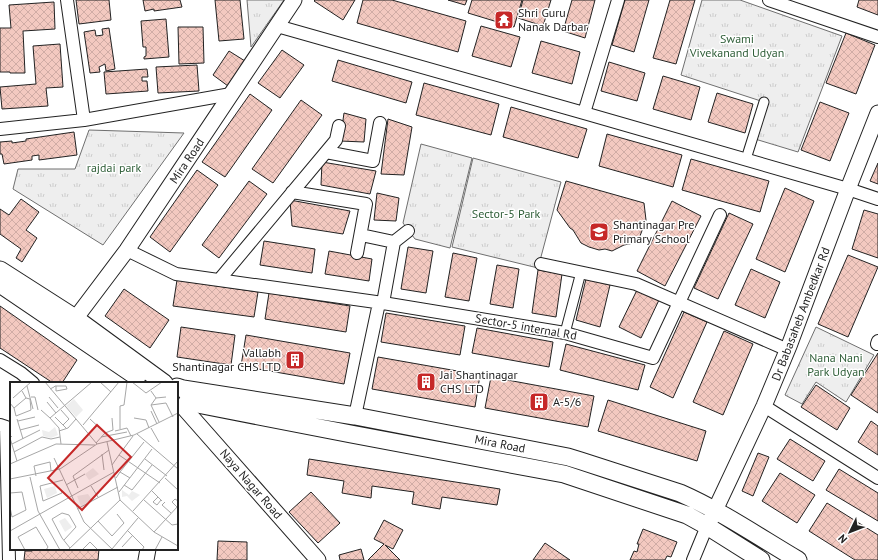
<svg xmlns="http://www.w3.org/2000/svg" width="878" height="560" viewBox="0 0 878 560" font-family="'PT Sans',sans-serif">
<style>
.park{fill:url(#park-tufts);stroke:#6f6f6f}
.building{fill:url(#building-cross-hatch);stroke:#222}
.lines{fill:none;stroke-linecap:round;stroke-linejoin:round}
.pedestrian-casing{stroke:#222;stroke-width:11}
.minor-casing{stroke:#222;stroke-width:14}
.tertiary-casing{stroke:#222;stroke-width:17}
.secondary-casing{stroke:#222;stroke-width:19}
.pedestrian{stroke:#fff;stroke-width:9}
.minor{stroke:#fff;stroke-width:12}
.tertiary{stroke:#fff;stroke-width:15}
.secondary{stroke:#fff;stroke-width:17}
.labels{text-anchor:middle;stroke-width:3;stroke-linejoin:round;paint-order:stroke}
.poi-label{font-size:12px;fill:#222;stroke:#fff;text-anchor:start}
.park-label{font-size:12px;fill:#2f5e38;stroke:#fff}
.street-label{font-size:12px;fill:#222;stroke:#fff}
.inset-road{fill:none;stroke:#a7a7a7;stroke-width:1}
.view{fill:#c62828;fill-opacity:0.15;stroke:#c62828;stroke-width:2}
.inset-edge{fill:none;stroke:#222;stroke-width:2}
</style>
<defs>
<pattern id="park-tufts" width="24" height="20" patternUnits="userSpaceOnUse"><rect width="24" height="20" fill="#eee"/><path d="M3 7l-1-3M5 7V3M7 7l1-3M15 17l-1-3M17 17v-4M19 17l1-3" fill="none" stroke="#ccc"/></pattern>
<pattern id="building-cross-hatch" width="8" height="8" patternUnits="userSpaceOnUse"><rect width="8" height="8" fill="#f3c9c0"/><path d="M0 0l8 8M0 8l8-8" fill="none" stroke="#d0aca5"/></pattern>
</defs>
<rect width="100%" height="100%" fill="#fff"/>
<path class="park" d="M247 0H284L251 47Z
M702 0H740L842 36 798 152 755 139 767 103 681 75Z
M89 130 184 133 103 245 13 189 18 169H75Z
M421 144 472 158 450 248 415 239 403 223Z
M473 158 561 182 538 268 452 247Z
M816 327 874 355 846 402 816 382 802 404 785 395Z"/>
<path class="building" d="M76 0H109L111 20 79 24Z
M143 0H180L182 7 154 11V9L145 11Z
M215 0H240L244 39 219 41Z
M315 0H355L343 20 314 1Z
M363 0H392L466 21 458 52 357 23Z
M448 0H467L465 5Z
M472 0H522L514 27 468 13Z
M523 0H551L543 26 518 18Z
M572 0H595L585 38 563 31Z
M625 0H649L634 52 612 45Z
M670 0H695L676 64 653 58Z
M859 0H878V15L857 7Z
M54 2 55 29 23 31 25 73H10V72H0V28H11L9 5Z
M166 19 169 57 144 59V57L146 56V47H143L141 21Z
M481 26 520 37 511 67 472 56Z
M178 27H203L204 63 179 64Z
M109 28 115 69 106 71 105 64 99 67 100 72 90 73 84 32 95 30 96 36 103 35 102 29Z
M846 33 875 45 856 94 826 83Z
M541 41 580 52 572 84 532 73Z
M60 44 63 87 46 88 48 106 2 109 0 87 36 84 33 46Z
M282 50 304 65 280 98 258 83Z
M229 51 245 61 228 86 213 75Z
M338 60 412 82 406 103 332 81Z
M609 62 645 73 637 101 601 91Z
M197 65 199 91 158 93 156 67Z
M147 69 148 77H142V81H147L148 91 106 94 104 72Z
M663 76 700 87 691 120 653 109Z
M424 83 499 104 491 135 416 115Z
M717 93 753 104 745 133 708 122Z
M250 94 272 110 225 177 202 162Z
M301 100 322 115 273 183 252 169Z
M820 102 849 113 830 161 801 150Z
M511 107 587 129 578 158 503 137Z
M344 113 366 119 364 142 340 141Z
M388 119 412 127 404 175 381 174Z
M74 132 77 155 39 160V155L32 156V160L4 164 2 154H0V142L12 141V143L26 141V139Z
M607 134 682 155 673 187 599 166Z
M691 159 769 181 760 212 682 190Z
M322 162 376 171 370 194 321 185Z
M878 163V184L870 181Z
M197 170 218 185 170 252 150 237Z
M249 181 267 194 219 258 202 245Z
M566 181 644 203 646 220 640 236 634 243 624 245 612 251 605 249 599 250 589 247 581 243 573 230 570 228 557 210Z
M785 188 814 201 785 272 756 259Z
M377 193 399 198 396 221 374 220Z
M21 199 39 212 26 230 37 238 22 262 16 258 21 249 0 234V209L9 215Z
M290 200 350 211 343 234 292 226Z
M672 201 701 216 665 286 637 271Z
M864 210 878 214V258L852 249Z
M729 213 753 224 718 299 694 288Z
M264 241 315 249 312 273 260 265Z
M408 247 433 251 426 293 401 289Z
M329 251 372 259 369 281 325 274Z
M453 253 477 258 469 301 445 297Z
M848 255 878 267 848 337 818 324Z
M497 265 519 269 513 308 490 304Z
M751 269 780 282 765 318 735 305Z
M538 270 562 274 556 317 532 313Z
M586 279 610 285 600 327 576 320Z
M177 280 258 292 254 317 173 306Z
M124 289 169 320 150 348 105 316Z
M637 290 659 300 641 338 619 327Z
M269 293 350 306 346 332 265 319Z
M0 306 77 360 62 383H53L0 348Z
M684 312 707 322 673 398 650 387Z
M386 313 465 326 460 355 381 342Z
M181 327 235 335 231 365 177 357Z
M477 328 553 342 549 367 472 353Z
M724 331 753 344 723 415 693 402Z
M246 335 350 353 344 384 241 366Z
M566 344 645 365 638 390 560 370Z
M878 353V413L851 395Z
M378 357 480 375 475 407 372 389Z
M491 377 594 396 588 427 485 408Z
M816 385 850 408 837 430 801 407Z
M608 400 706 431 697 461 598 431Z
M871 421 878 426V455L858 442Z
M790 439 825 461 813 481 777 459Z
M758 453 769 457 753 496 742 491Z
M309 459 500 489 497 505 442 497 440 509 412 504 414 492 372 486 371 498 342 493 344 481 307 475Z
M839 469 878 493V521L826 490Z
M780 473 815 495 797 523 762 501Z
M311 492 340 523 318 543 289 512Z
M827 503 878 535V560H855L809 531Z
M384 520 403 530 393 549 385 545 400 560H368L384 544 374 539Z
M643 529 677 542 671 557 667 556 665 560H630L634 551 637 552 639 544H637Z
M218 541 247 542V560H217Z
M545 543 570 560H533Z
M32 549H99L98 560H24L25 551H32Z
M361 549 364 560H340L339 555Z"/>
<g class="lines">
<defs>
<path id="pedestrian" d="M746 159 764 102
M565 333 581 272"/>
<path id="minor" d="M769 0 878 37
M277 26 584 113 848 189 878 199
M584 113 618 0
M84 120 231 94
M0 129 84 120 67 0
M326 152 373 161 380 123
M292 192 366 204 357 253
M361 235 394 242
M127 250 176 274 383 303 565 333 653 358 720 215
M541 264 636 284 788 350
M219 280 326 152 336 140 339 126
M383 303 394 242 408 231
M877 344 878 341
M0 360 21 373 33 383
M764 406 878 478
M355 416 379 303
M0 425 6 427 9 560
M693 560 707 526"/>
<path id="tertiary" d="M69 327 127 250 294 0
M183 407 318 560
M710 521 764 406 789 346 848 189 878 113
M146 560 148 549"/>
<path id="secondary" d="M0 270 75 318 164 383
M0 284 137 377
M177 387 183 389 355 416 568 457 581 461 680 493C721 511 759 537 798 560
M187 402 351 434 564 474 687 515 707 526 761 560"/>
</defs>
<use href="#pedestrian" class="pedestrian-casing"/>
<use href="#minor" class="minor-casing"/>
<use href="#tertiary" class="tertiary-casing"/>
<use href="#secondary" class="secondary-casing"/>
<use href="#pedestrian" class="pedestrian"/>
<use href="#minor" class="minor"/>
<use href="#tertiary" class="tertiary"/>
<use href="#secondary" class="secondary"/>
</g>
<defs>
<symbol id="temple-square" viewBox="-11 -11 22 22"><rect x="-9" y="-9" width="18" height="18" rx="4" fill="#c62828" stroke="#fff"/><path d="M0-6L5-2H3V0L6.5 2.5H4V6H1.5V3h-3V6H-4V2.5H-6.5L-3 0V-2H-5Z" fill="#fff"/></symbol>
<symbol id="school-square" viewBox="-11 -11 22 22"><rect x="-9" y="-9" width="18" height="18" rx="4" fill="#c62828" stroke="#fff"/><path d="M0-5L7-2L0 1L-7-2ZM-4 1L0 2.5L4 1V4Q0 6-4 4Z" fill="#fff"/></symbol>
<symbol id="building-square" viewBox="-11 -11 22 22"><rect x="-9" y="-9" width="18" height="18" rx="4" fill="#c62828" stroke="#fff"/><path d="M-4-6H4V6H1V3H-1V6H-4ZM-2.5-4.3h1.7v1.8h-1.7ZM.8-4.3h1.7v1.8H.8ZM-2.5-1h1.7V.8h-1.7ZM.8-1h1.7V.8H.8Z" fill="#fff"/></symbol>
</defs>
<g fill-rule="evenodd">
<use href="#temple-square" x="493" y="9" width="22" height="22"/>
<use href="#school-square" x="588" y="221" width="22" height="22"/>
<use href="#building-square" x="284" y="349" width="22" height="22"/>
<use href="#building-square" x="415" y="371" width="22" height="22"/>
<use href="#building-square" x="528" y="391" width="22" height="22"/>
</g>
<g class="labels">
<g class="poi-label">
<text x="518" y="17">Shri Guru<tspan x="518" dy="14">Nanak Darbar</tspan></text>
<text x="613" y="229">Shantinagar Pre<tspan x="613" dy="14">Primary School</tspan></text>
<text x="281" y="357" text-anchor="end">Vallabh<tspan x="281" dy="14">Shantinagar CHS LTD</tspan></text>
<text x="440" y="379">Jai Shantinagar<tspan x="440" dy="14">CHS LTD</tspan></text>
<text x="553" y="406">A-5/6</text>
</g>
<g class="park-label">
<text x="737" y="43">Swami<tspan x="737" dy="14">Vivekanand Udyan</tspan></text>
<text x="114" y="172">rajdai park</text>
<text x="506" y="218">Sector-5 Park</text>
<text x="836" y="362">Nana Nani<tspan x="836" dy="14">Park Udyan</tspan></text>
</g>
<g class="street-label">
<text transform="translate(187 161) rotate(-56)" y="4">Mira Road</text>
<text transform="translate(801 314) rotate(-69)" y="4">Dr Babasaheb Ambedkar Rd</text>
<text transform="translate(526 327) rotate(10)" y="4">Sector-5 internal Rd</text>
<text transform="translate(500 444) rotate(11)" y="4">Mira Road</text>
<text transform="translate(251 484) rotate(49)" y="4">Naya Nagar Road</text>
</g>
</g>
<g transform="translate(10 382)">
<rect width="168" height="168" fill="#fff"/>
<path d="M64 17 73 28 66 35 56 24ZM45 45 48 53 41 56 33 54 32 48 39 50ZM83 86 89 92 79 98 75 92ZM45 104 47 111 37 116 34 107ZM112 108 119 113 122 109 130 113 122 119 117 114 112 115ZM78 112 82 118 71 124 67 114ZM55 136 62 145 55 150 49 139Z" fill="#eee"/>
<path class="inset-road" d="M35 0 87 62M90 0 101 10M122 0 136 11 152 0M17 4 23 27M40 7 44 5 45 4H56L57 7 46 9V4M141 9 146 16 156 15M21 15H25L28 28M39 15 48 26M3 16 21 0M146 16 141 23 156 21 163 35M37 20 46 31M0 21 4 26 16 16 12 9M141 23 149 40M4 26 6 34 21 28 20 17 16 16M31 28 40 36M51 28 59 37 53 43M141 29 147 42M45 35 57 47M124 36 136 38 139 46M7 37 13 57M80 37 95 51 103 48 102 36M8 39 25 35M73 43 109 0M141 46 149 60M110 47V24L114 23 117 0M10 48 29 43M49 49 58 46 66 37M105 49 117 46 121 54M127 52 168 87M2 54 0 56 7 79M123 54 109 73 128 86M91 55 117 50M97 60 110 118M86 61 95 51M2 62 30 48M51 62 49 46 40 36 82 0M4 70 32 55 41 57 50 55M92 72 94 88M44 76 74 140 103 168M135 77 157 94M0 82 46 62 85 63M102 83 109 73M128 86 150 101M110 90 134 60M26 94 24 84 40 80 41 89M20 95 28 129 50 168M106 96 110 90 120 96M155 96 168 108M0 97 50 87 87 62 124 53 168 31M56 103 75 92M114 103 122 108 142 83M81 104 88 115M68 106 63 94 99 68M51 108 52 111 33 119 30 104 53 98M142 109 152 119M109 110 142 67M0 111 12 110 16 128 2 135 0 125M148 115 143 120 147 123 151 118M110 118 144 150 168 164M134 118 162 143 168 142M155 120 152 123 161 131M167 125 162 120 165 117 168 119M67 127 108 105M123 129 168 79M88 139 102 154 114 141 107 132M0 149 104 90M118 149 134 165 132 168M144 150 168 124M54 158 66 145 59 133 52 131 42 137 52 156 60 166M112 165 123 153M102 167 128 136M15 168 8 155 26 145 38 165 36 168M58 168 110 118M72 168 80 160 88 168M145 168 152 155"/>
<path class="view" d="M87 43 121 75 72 128 38 96Z"/>
<rect width="168" height="168" class="inset-edge"/>
</g>
<g transform="translate(850 532) rotate(227)" stroke="#ffffff" stroke-width="3" paint-order="stroke">
<path d="M0-3L7 15L0 10L-7 15Z" fill="#222222"/>
<text y="-6" font-size="11" font-weight="bold" text-anchor="middle" fill="#222222">N</text>
</g>
</svg>
